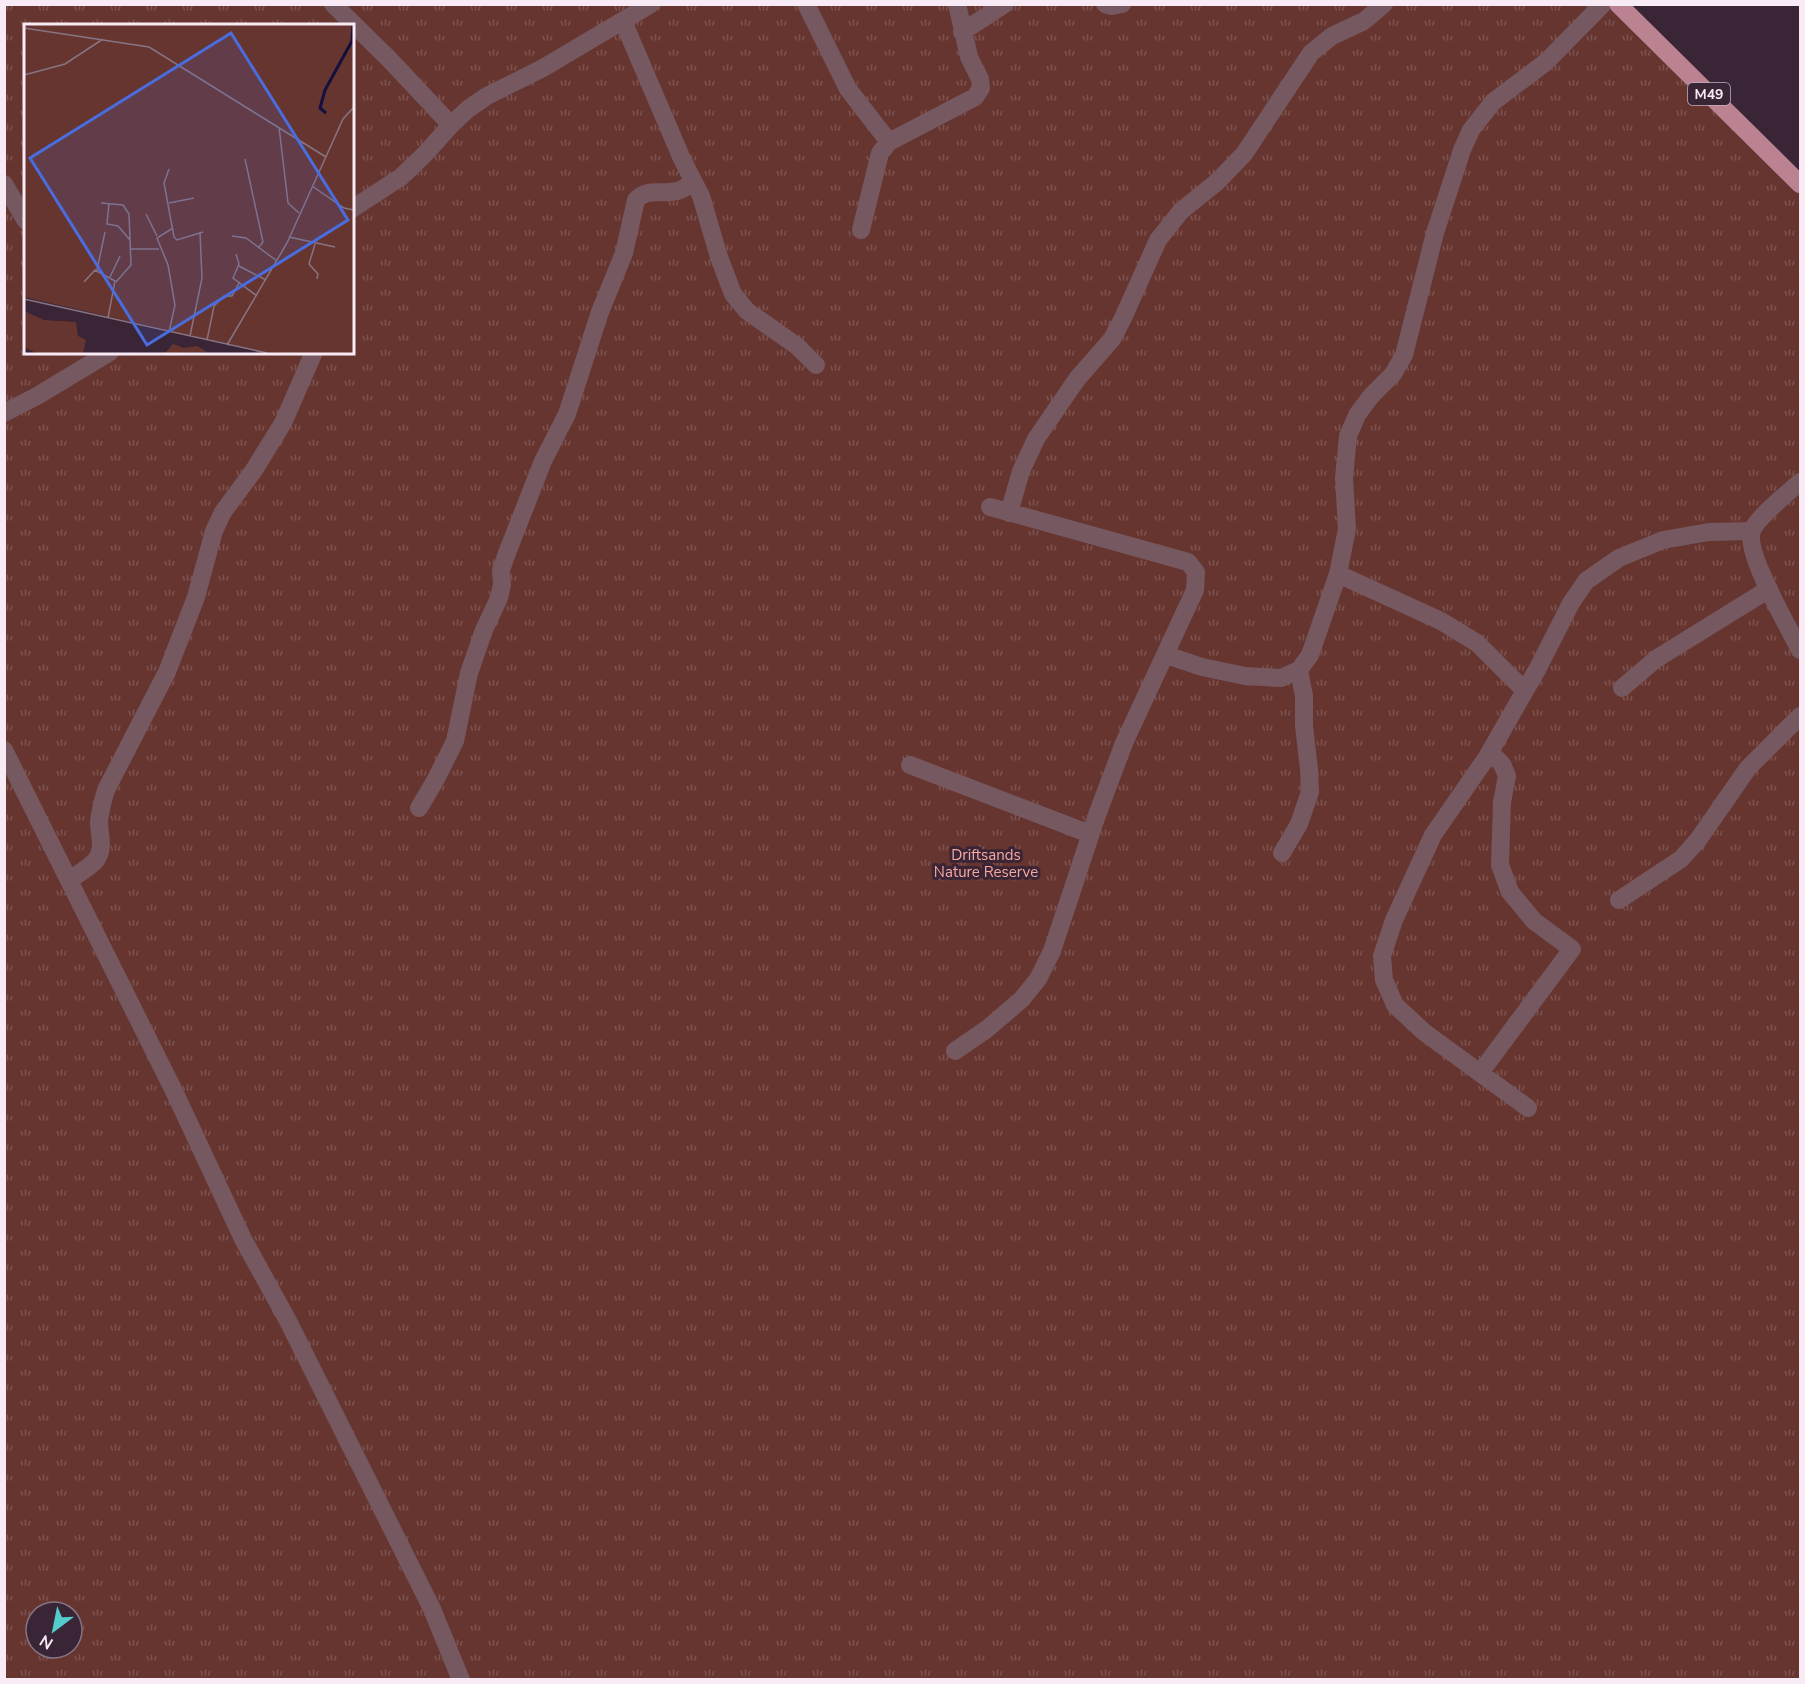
<svg xmlns="http://www.w3.org/2000/svg" width="1805" height="1684" viewBox="0 0 1805 1684" font-family="'Nunito Sans',sans-serif">
<style>
.park{fill:url(#park-tufts);fill-rule:evenodd}
.lines{fill:none;stroke-linecap:round;stroke-linejoin:round}
.minor{stroke:#755860;stroke-width:18}
.major{stroke:#bb8292;stroke-width:18}
.labels{text-anchor:middle;stroke-width:6;stroke-linejoin:round;paint-order:stroke}
.shield{fill:#3a2537;stroke:#c0b0bd;stroke-width:1.5}
.shield-label{font-size:14px;font-weight:bold;fill:#f9ebf6}
.park-label{font-size:15px;fill:#f7a99f;stroke:#3a2537}
.inset-river{fill:none;stroke:#11103f;stroke-width:3}
.inset-road{fill:none;stroke:#867483;stroke-width:1.5}
.view{fill:#496dde;fill-opacity:0.15;stroke:#496dde;stroke-width:3}
.inset-edge{fill:none;stroke:#f9ebf6;stroke-width:3}
</style>
<defs>
<pattern id="park-tufts" width="24" height="20" patternUnits="userSpaceOnUse" patternTransform="scale(1.5)"><rect width="24" height="20" fill="#67352f"/><path d="M3 7l-1-3M5 7V3M7 7l1-3M15 17l-1-3M17 17v-4M19 17l1-3" fill="none" stroke="#7e524e"/></pattern>
</defs>
<rect width="100%" height="100%" fill="#3a2537"/>
<path class="park" d="M5 5H1616L1800 188V1679L5 1680ZM26 26H352V352H26ZM36 1612H72V1648H36Z"/>
<g class="lines">
<path class="minor" d="M333 4 389 59 451 125
M806 4 848 89 889 142
M1105 4 1112 6 1122 4
M623 21 682 159 701 196 719 257 733 294 747 311 797 346 816 365
M962 32 1005 4
M4 184 26 221
M352 209 401 177 425 154 451 125 468 109 487 96 543 68 651 4
M861 230 880 153 889 142 975 97 981 88 980 79 969 57 957 4
M4 413 37 396 110 352
M1800 482C1789 492 1756 518 1752 531 1744 552 1789 628 1800 650
M1009 513 1021 471 1036 439 1077 379 1112 339 1123 318 1158 240 1181 211 1217 182 1244 154 1311 53 1332 36 1364 21 1384 4
M1338 574 1441 621 1477 643 1525 691
M1166 655 1202 667 1245 676 1281 678 1299 670 1310 655 1338 574 1347 529 1344 478 1348 436 1357 415 1371 396 1393 374 1404 355 1435 233 1462 150 1471 130 1493 102 1546 62 1603 4
M1622 688 1656 659 1769 589
M4 750 173 1089 243 1239 287 1319 432 1609 461 1680
M910 765 1090 834
M419 808 436 779 455 741 469 673 484 630 499 598 502 585 501 570 507 553 543 461 567 414 600 312 624 253 636 200C648 187 661 195 677 191 683 190 688 185 694 182
M1282 853 1299 824 1310 792 1309 769 1304 726V696L1299 670
M69 880C78 874 89 868 96 860 105 848 99 835 99 822 100 811 103 800 106 790L167 672 196 597 214 531 223 512 254 470 283 423 314 352
M1619 900 1681 859 1698 840 1748 768 1800 716
M955 1051 987 1029 1022 999 1038 979 1052 951 1097 815 1124 743 1195 590 1196 572 1188 562 990 507
M1480 1073 1572 949 1534 921 1510 892 1500 865 1502 802 1507 776 1502 764 1490 752
M1528 1108 1424 1032 1395 1005 1384 980 1382 956 1394 920 1433 835 1487 757 1538 668 1571 603 1586 581 1619 558 1663 540 1709 532 1751 531"/>
<path class="major" d="M1618 4 1800 184"/>
</g>
<g class="labels">
<rect class="shield" x="1688" y="83" width="42" height="22" rx="4.5"/>
<g class="shield-label">
<text x="1709" y="99">M49</text>
</g>
<g class="park-label">
<text x="986" y="860">Driftsands<tspan x="986" dy="17">Nature Reserve</tspan></text>
</g>
</g>
<g transform="translate(24 24)">
<rect width="330" height="330" fill="#3a2537"/>
<path d="M0 287 20 296 52 298 54 312 62 316 59 329H12L0 323ZM149 320 160 324 173 322 183 328 141 329Z" fill="#67352f"/>
<path d="M0 1H330V329H242L0 273Z" fill="#67352f"/>
<path class="inset-river" d="M302 89 296 84 301 66 328 17 329 1"/>
<path class="inset-road" d="M0 4 125 23 302 133M0 51 41 40 79 15M255 103 264 179 275 189M221 135 239 218 234 224M145 145 140 159 150 213 153 216 179 208M288 162 320 184 330 186M77 179 99 181 105 190 107 241 92 258M85 179 83 200 94 202 106 216M145 179 170 174M122 190 133 212M208 212 222 214 253 237M265 213 311 223M291 220 285 240 294 250 293 255M106 225H135M212 230 215 240 209 254 233 272M215 242 242 256M73 246 81 208M86 253 96 232M60 258 71 246 91 257 84 294M0 275 243 329M145 308 151 281 144 241 133 214 149 204M166 312 178 254 176 209M183 316 190 282 200 272H208L215 259M203 321 263 219 319 95 330 83"/>
<path class="view" d="M207 9 324 196 123 321 6 134Z"/>
<rect width="330" height="330" class="inset-edge"/>
</g>
<rect width="1805" height="1684" fill="none" stroke="#f9ebf6" stroke-width="12"/>
<g transform="translate(54 1630) rotate(212)"><circle r="28" fill="#3a2537" stroke="#867483" stroke-width="1.5"/>
<path d="M0-4.5L10 22L0 15L-10 22Z" fill="#52cdcc"/>
<text y="-9" font-size="16" font-weight="bold" text-anchor="middle" fill="#f9ebf6">N</text>
</g>
</svg>
